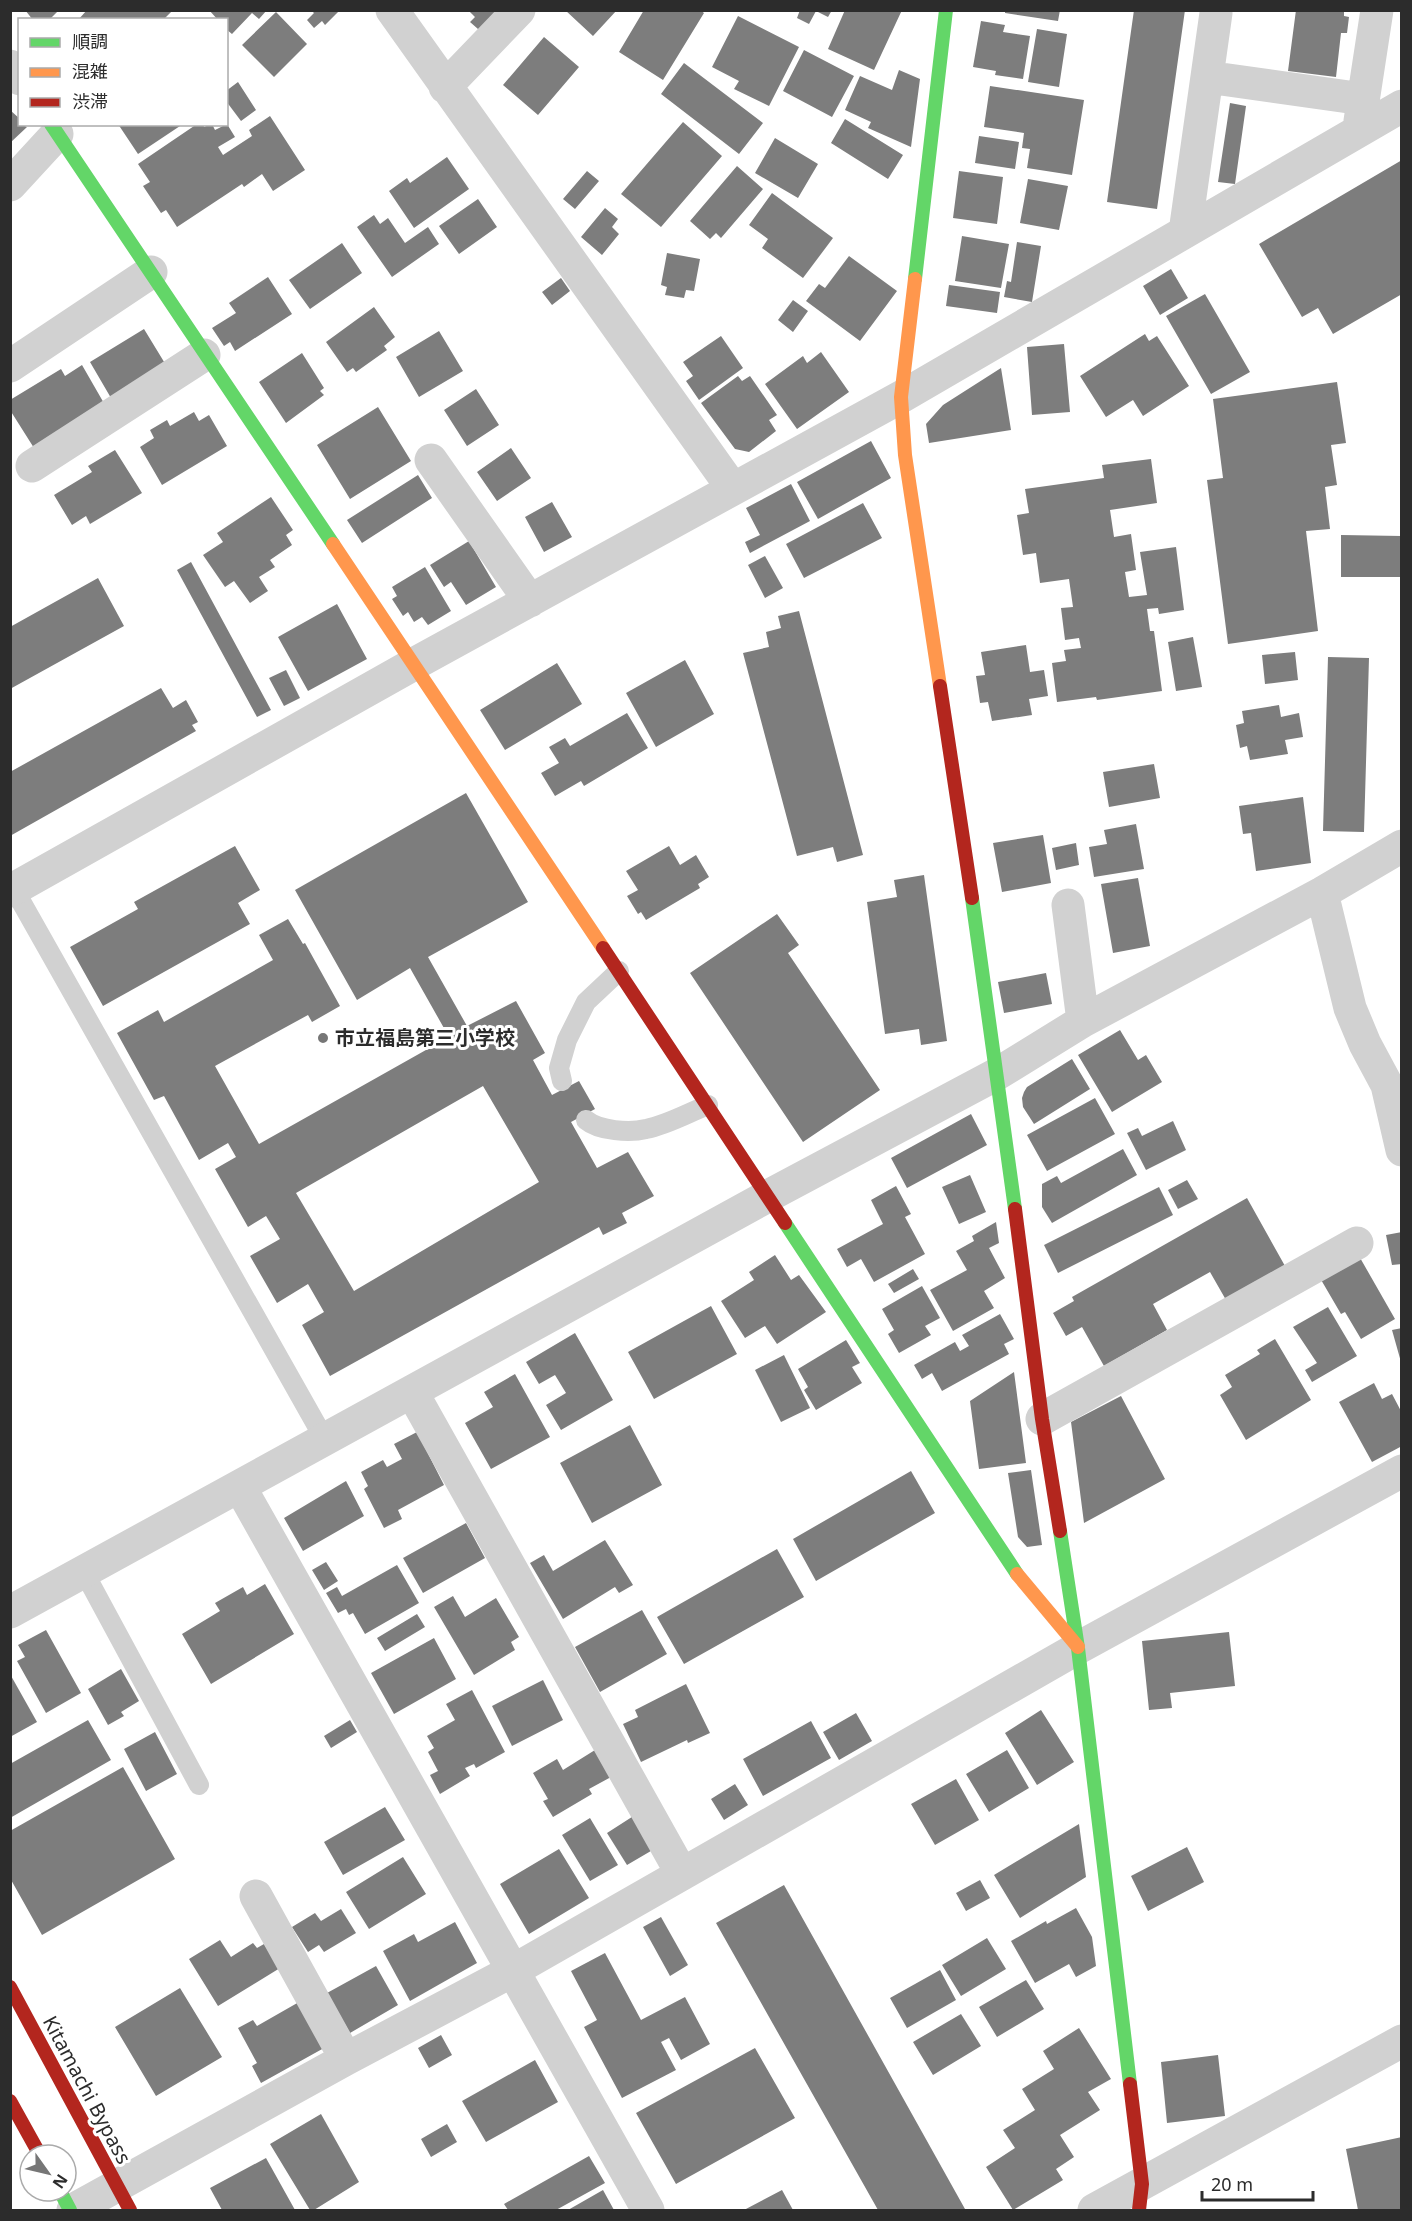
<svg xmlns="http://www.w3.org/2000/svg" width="1412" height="2221" viewBox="0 0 1412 2221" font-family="'Noto Sans','Noto Sans JP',sans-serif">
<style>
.building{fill:#7d7d7d;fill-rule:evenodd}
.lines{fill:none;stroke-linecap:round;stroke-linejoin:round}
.lane{stroke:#d1d1d1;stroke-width:20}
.street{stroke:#d1d1d1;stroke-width:33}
.fast{stroke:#63d668;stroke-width:14}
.slow{stroke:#ff974d;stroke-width:14}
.jam{stroke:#b3261e;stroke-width:14}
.poi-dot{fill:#767676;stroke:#fff;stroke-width:2}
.labels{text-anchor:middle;stroke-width:6;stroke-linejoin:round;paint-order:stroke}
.poi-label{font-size:20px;font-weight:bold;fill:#2c2c2c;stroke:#fff;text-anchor:start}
.street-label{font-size:20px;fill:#2c2c2c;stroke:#fff}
</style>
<rect width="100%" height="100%" fill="#fff"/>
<path class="building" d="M25 10H59L49 20H33Z
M87 10H173L163 20H78Z
M209 10H267L259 19 252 13 232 34 226 29V20H218Z
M311 10H340L325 25 322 21 314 28 307 20 314 13Z
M468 10H509L486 36 470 22 475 17Z
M565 10H617L593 36Z
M644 10H700L704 13 663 80 619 52Z
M800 10H832L828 17 816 11 809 24 797 18Z
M845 10H902L874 70 828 49Z
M1005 10H1060L1058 21 1005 13Z
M1134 10H1185L1157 209 1107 202Z
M1296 10H1344V16L1349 17 1347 33H1341L1336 77 1288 71Z
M276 12 307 44 274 77 242 45Z
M738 16 799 47 769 106 734 89 739 81 712 67Z
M981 21 1005 25 1003 32 1030 36 1023 79 995 75 996 71 973 67Z
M1037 29 1067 34 1059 87 1028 82Z
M544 37 579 67 538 115 503 85Z
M804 50 854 76 832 117 783 91Z
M684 63 763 123 739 154 661 94Z
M899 70 920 79 911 147 868 128 871 122 845 110 860 76 892 90Z
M238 82 256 110 241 121 226 101V91Z
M990 86 1084 100 1072 175 1027 168 1030 149 1022 148 1024 133 984 127Z
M1230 103 1246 106 1235 184 1218 182Z
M10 110 20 119V124L27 127 10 143Z
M270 116 305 170 273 191 262 174 244 187 242 184 177 227 166 210 161 213 143 186 150 182 138 164 197 124H203L204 127 212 124 215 130 227 124 235 137 218 147 223 155 252 136 249 130Z
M845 119 903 155 888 179 831 143Z
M683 122 722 156 661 227 621 194Z
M118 124H183L138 154Z
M979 136 1019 142 1015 169 975 163Z
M775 138 818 164 798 198 755 173Z
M447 157 469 189 414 228 389 191 407 178 410 183Z
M1402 160V294L1333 334 1318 308 1302 317 1259 244Z
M737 166 763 189 721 238 716 233 710 239 690 221Z
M587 171 599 181 575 209 563 199Z
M959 171 1003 177 997 224 953 218Z
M1028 179 1068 186 1059 230 1020 223Z
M772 193 833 238 803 278 762 248 768 239 749 225Z
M478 199 497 227 459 254 439 226Z
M605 208 618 219 612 227 619 234 602 255 581 237Z
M374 215 380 224 388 218 405 243 428 227 439 244 392 277 357 227Z
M962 236 1009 244 1001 288 955 281Z
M1017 242 1041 246 1032 302 1004 297 1007 281 1011 282Z
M342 243 362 273 310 309 289 280Z
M667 253 700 259 694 291 686 290 684 298 665 295 667 287 661 285Z
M849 256 897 291 860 341 806 301 819 284 825 288Z
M1171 269 1188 298 1160 315 1143 286Z
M268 277 292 314 235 351 230 342 224 346 212 328 236 313 229 303Z
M561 278 570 291 552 305 542 292Z
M949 285 1000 292 997 313 946 306Z
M1205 294 1250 372 1211 394 1166 316Z
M793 300 808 311 793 332 778 320Z
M374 307 395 337 384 346 387 350 356 372 353 368 347 372 326 342Z
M144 329 169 370 111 398 90 362Z
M439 331 463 371 419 397 396 357Z
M1145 334 1149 341 1157 336 1189 386 1143 416 1133 400 1106 417 1080 376Z
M721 336 743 368 699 400 686 381 693 376 683 362Z
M1064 344 1070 412 1032 415 1027 347Z
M821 352 849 392 797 429 765 384 803 356 807 363Z
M302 353 324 388 320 391 324 395 286 423 259 382Z
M82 365 105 405 34 448 10 410V400L61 369 65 376Z
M1001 368 1011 430 929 443 926 424 943 405Z
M738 376 742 381 750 376 777 415 769 420 776 431 749 452 735 449 701 403Z
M1337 382 1346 443 1331 445 1337 485 1325 487 1330 529 1306 531 1318 631 1228 644 1207 480 1223 478 1213 399Z
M476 389 499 425 467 446 444 410Z
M378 407 411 461 350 499 317 445Z
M194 412 199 421 209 415 227 446 162 485 140 447 154 438 150 430 167 420 170 426Z
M871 441 891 478 818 519 797 482Z
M511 448 531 478 497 501 477 472Z
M115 450 142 493 90 524 86 516 72 525 54 495 92 472 88 466Z
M1151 459 1157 503 1110 510 1114 537 1131 534 1136 570 1125 572 1129 597 1147 595 1140 552 1176 547 1184 610 1159 614 1158 608 1147 609 1150 631H1154L1162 691 1097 700 1096 697 1057 702 1052 663 1066 661 1064 650 1081 648 1079 638 1065 640 1061 608 1073 607 1069 579 1040 583 1036 553 1023 555 1017 515 1029 513 1025 489 1104 478 1102 465Z
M418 475 432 498 362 543 347 520Z
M791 484 810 521 750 553 745 542 760 535 746 508Z
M271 497 293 530 286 535 292 545 270 560 275 567 259 577 268 591 250 603 234 581 225 587 203 555 223 542 217 533Z
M552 502 572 537 544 552 525 517Z
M863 503 882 538 804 578 786 544Z
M1341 535 1402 536V577H1341Z
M469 541 496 587 466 605 451 582 444 587 430 565Z
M765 556 783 588 765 598 748 565Z
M191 562 271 710 257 717 177 570Z
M425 567 451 611 428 625 422 617 414 622 408 612 403 616 392 599 397 596 392 587Z
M98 578 124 626 10 689V627Z
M337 604 367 659 308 691 278 637Z
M799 611 863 855 837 862 833 847 797 856 743 653 769 647 766 632 781 628 778 616Z
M1193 637 1202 687 1176 691 1168 642Z
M1026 645 1030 672 1044 670 1048 696 1029 699 1032 715 992 721 988 702 980 703 976 676 985 675 981 652Z
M1295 652 1298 680 1265 684 1262 655Z
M1328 657 1369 658 1364 832 1323 831Z
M685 660 714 714 656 747 626 693Z
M557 663 582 704 505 750 480 710Z
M286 670 300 698 284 706 269 678Z
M161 688 173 708 186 700 198 722 192 725 196 731 10 836V772Z
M1279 705 1281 717 1299 713 1303 737 1285 740 1288 754 1250 760 1247 746 1240 748 1236 725 1244 723 1242 711Z
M627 713 648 748 584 786 581 781 555 796 541 773 559 763 549 747 565 738 570 746Z
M1154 764 1160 798 1109 807 1103 772Z
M466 793 528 902 428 957 467 1026 516 1001 545 1053 533 1060 552 1095 579 1081 595 1109 571 1122 597 1168 628 1152 654 1196 622 1213 627 1223 603 1235 599 1227 330 1376 302 1325 324 1312 308 1284 277 1303 250 1256 280 1239 266 1216 248 1227 215 1169 236 1157 228 1143 199 1160 164 1096 154 1100 117 1033 158 1010 164 1022 273 960 259 935 288 919 303 944 305 943 340 1006 312 1022 308 1015 215 1066 259 1144 449 1037 410 968 357 1000 295 890ZM483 1086 539 1182 354 1291 296 1193Z
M1303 797 1311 863 1256 871 1251 833 1243 834 1239 806Z
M1136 824 1144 869 1094 877 1089 847 1107 844 1104 830Z
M1043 835 1051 883 1002 892 993 843Z
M1076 843 1079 865 1056 870 1052 848Z
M235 846 260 890 238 903 250 924 103 1006 70 947 138 909 134 902Z
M669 846 680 865 696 855 709 877 698 884 700 888 646 920 641 912 638 914 627 896 638 890 626 871Z
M924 875 947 1041 921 1045 919 1029 885 1034 867 902 897 897 894 880Z
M1138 878 1150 946 1113 953 1101 884Z
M777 914 799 945 788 953 880 1090 803 1142 690 973Z
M1046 973 1052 1004 1004 1013 998 982Z
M1120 1030 1138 1060 1146 1055 1162 1082 1112 1112 1078 1055Z
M1072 1059 1090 1089 1034 1124 1023 1107 1022 1098 1024 1092 1027 1087Z
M1095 1098 1115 1134 1047 1171 1027 1135Z
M971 1114 987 1145 907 1188 891 1158Z
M1173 1121 1186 1150 1146 1170 1127 1133 1138 1128 1142 1136Z
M1123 1149 1137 1175 1052 1223 1042 1207V1184L1057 1176 1061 1183Z
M970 1175 986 1212 959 1224 942 1187Z
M1187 1180 1198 1199 1178 1209 1168 1190Z
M896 1186 911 1214 905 1217 925 1254 874 1282 861 1259 847 1267 837 1249 883 1224 871 1200Z
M1159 1187 1173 1215 1058 1273 1044 1245Z
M1247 1198 1285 1266 1226 1300 1210 1272 1153 1304 1167 1330 1104 1366 1082 1327 1066 1336 1053 1313 1074 1301 1072 1297Z
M996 1222 999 1243 989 1248 1005 1278 984 1291 994 1308 953 1331 930 1290 967 1270 956 1251 974 1241 972 1236Z
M1402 1232V1264L1392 1265 1386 1235Z
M775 1255 791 1280 799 1275 826 1312 777 1344 765 1326 745 1338 721 1301 754 1280 749 1272Z
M1359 1256 1395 1319 1361 1339 1345 1312 1341 1314 1320 1278Z
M913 1269 919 1279 894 1293 888 1284Z
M922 1286 940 1318 925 1326 931 1335 899 1353 888 1334 894 1330 882 1309Z
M711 1306 737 1354 654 1399 628 1352Z
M1328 1307 1357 1356 1312 1382 1305 1370 1317 1363 1293 1327Z
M1000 1314 1014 1339 1004 1344 1009 1354 942 1391 932 1373 922 1379 914 1365 955 1342 960 1351 969 1346 962 1335Z
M1402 1328V1362H1401L1392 1330Z
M575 1333 613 1400 561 1430 546 1405 566 1393 555 1375 539 1384 526 1362Z
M1275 1339 1311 1400 1246 1440 1220 1395 1232 1387 1225 1375 1260 1354 1257 1350Z
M846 1340 860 1363 852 1367 862 1383 816 1410 804 1390 808 1387 798 1369Z
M784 1355 810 1408 781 1422 755 1370Z
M1014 1372 1026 1463 979 1469 970 1401Z
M515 1374 550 1437 491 1469 465 1423 493 1407 484 1392Z
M1374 1383 1382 1399 1392 1394 1402 1413V1446L1372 1462 1339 1402Z
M1121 1396 1165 1479 1084 1523 1071 1422Z
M630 1425 662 1485 592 1523 560 1463Z
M417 1432 444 1485 398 1510 402 1519 384 1528 364 1489 368 1486 361 1472 383 1460 387 1467 402 1459 394 1444Z
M1031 1470 1042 1545 1027 1547 1018 1537 1008 1473Z
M911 1471 935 1513 816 1581 793 1539Z
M346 1481 364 1516 303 1551 284 1518Z
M466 1523 485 1558 423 1593 403 1558Z
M605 1540 633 1585 619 1593 615 1587 563 1619 530 1563 544 1555 553 1571Z
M777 1549 804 1597 684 1664 657 1617Z
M326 1562 338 1581 324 1590 312 1570Z
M397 1565 419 1603 365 1634 353 1613 349 1615 346 1609 338 1613 326 1593 337 1587 342 1596Z
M265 1584 294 1634 211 1684 182 1634 220 1611 215 1603 243 1587 247 1595Z
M453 1596 465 1617 496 1598 519 1637 511 1642 515 1650 474 1675 434 1607Z
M642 1610 667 1654 600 1692 575 1647Z
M417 1614 425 1627 385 1651 377 1638Z
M46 1630 81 1693 46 1713 17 1661 25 1657 18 1645Z
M1229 1632 1235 1686 1170 1693 1172 1708 1149 1710 1142 1641Z
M434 1638 456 1679 394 1714 371 1673Z
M121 1669 139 1701 121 1712 124 1716 108 1725 88 1689Z
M10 1674 37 1722 10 1737Z
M543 1680 563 1720 512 1746 492 1706Z
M686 1684 710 1733 688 1743 687 1740 641 1762 623 1724 638 1717 635 1710Z
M472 1690 505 1752 476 1768 474 1764 465 1768 470 1776 440 1794 430 1775 438 1771 428 1752 434 1748 427 1736 455 1720 446 1704Z
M1041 1710 1074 1762 1037 1785 1005 1733Z
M856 1713 872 1741 839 1760 823 1732Z
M88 1720 111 1760 10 1818V1764Z
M350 1720 357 1732 331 1748 324 1736Z
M811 1721 831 1758 763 1796 743 1759Z
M155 1732 177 1774 146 1791 124 1749Z
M595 1750 611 1777 589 1789 592 1794 553 1817 543 1801 548 1799 533 1773 557 1759 563 1770Z
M1007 1750 1029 1788 989 1812 966 1774Z
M123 1767 175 1859 42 1935 10 1878V1831Z
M956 1779 979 1820 935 1845 911 1804Z
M735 1784 748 1805 724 1820 711 1799Z
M385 1807 405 1840 343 1875 324 1842Z
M635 1815 656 1848 627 1865 607 1833Z
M590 1818 618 1865 590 1881 562 1835Z
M1079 1824 1086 1877 1020 1918 994 1875Z
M1187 1847 1204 1882 1148 1911 1131 1876Z
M559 1849 589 1898 529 1934 500 1884Z
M403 1857 426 1894 369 1929 346 1892Z
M980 1880 990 1898 966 1911 956 1893Z
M784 1885 965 2209 878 2210 716 1923Z
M1076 1908 1092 1937 1096 1966 1076 1977 1069 1964 1035 1983 1011 1941 1046 1921 1047 1924Z
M341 1909 356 1933 324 1952 319 1945 308 1952 292 1927 315 1913 321 1921Z
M661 1917 688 1965 670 1976 643 1927Z
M455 1922 477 1963 410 2001 383 1951 414 1934 418 1942Z
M987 1938 1006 1969 961 1996 942 1965Z
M220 1940 231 1957 253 1943 257 1948 264 1944 280 1968 218 2006 189 1959Z
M605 1953 641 2020 685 1997 710 2044 681 2060 669 2038 661 2042 676 2070 622 2098 584 2027 597 2020 571 1971Z
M376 1966 398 2005 350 2033 327 1993Z
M940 1970 956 2000 907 2028 890 1998Z
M1026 1980 1044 2009 997 2037 979 2007Z
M180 1988 222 2057 156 2096 115 2027Z
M299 2002 324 2048 261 2083 252 2066 257 2063 238 2028 253 2020 257 2026Z
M961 2014 981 2046 933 2075 913 2042Z
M1079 2028 1111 2079 1088 2092 1100 2110 1060 2135 1074 2157 1056 2169 1063 2180 1013 2210 986 2167 1015 2148 1003 2130 1035 2110 1022 2089 1054 2069 1043 2051Z
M441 2035 452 2055 429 2068 418 2048Z
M755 2048 795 2118 676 2184 636 2113Z
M1218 2055 1225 2116 1167 2123 1161 2062Z
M535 2060 558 2102 486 2142 462 2101Z
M321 2114 359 2182 314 2210H310L270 2144Z
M447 2124 457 2142 431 2157 421 2139Z
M1402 2137V2210H1358L1346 2149Z
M589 2156 605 2183 556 2210H508L504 2204Z
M266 2158 295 2210H222L210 2188Z
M603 2190 614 2210H568Z
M782 2190 793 2210H744Z"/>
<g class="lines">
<path class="lane" d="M14 889 325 1440
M562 1081 559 1068 567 1040 586 1002 619 971
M586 1120C599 1131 630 1133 646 1129 667 1125 688 1113 708 1105
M84 1572 199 1785"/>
<path class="street" d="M392 10 733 489
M10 66 20 79
M1207 77 1363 99
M445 87 519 10
M1360 121 1377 10
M10 185 57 134
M1185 232 1216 13
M10 366 151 272
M431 460 530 601
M32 466 204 355
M10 891 414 664 901 397 1402 106
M1322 893 1350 1008 1365 1044 1387 1085 1402 1150
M1068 905 1083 1021
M412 1392 682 1874
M1042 1419 1357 1243
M240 1487 648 2210
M10 1612 768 1196 997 1074 1083 1021 1322 893 1402 846
M256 1896 346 2059
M73 2210 346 2059 514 1970 1078 1648 1402 1471
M1094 2210 1402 2041"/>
<path class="fast" d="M51 124 333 544
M915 279 946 10
M972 898 1015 1209
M785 1223 1017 1574
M1060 1531 1078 1648 1130 2084
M60 2191 70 2210"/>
<path class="slow" d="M915 279 901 397 905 455 940 686
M333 544 603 948
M1017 1574 1078 1647"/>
<path class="jam" d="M940 686 972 898
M603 948 785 1223
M1015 1209 1042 1419 1060 1531
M10 1987 130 2210
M1130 2084 1142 2184 1139 2210
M10 2101 40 2155"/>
</g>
<circle class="poi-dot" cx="323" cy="1038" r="6"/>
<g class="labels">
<g class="poi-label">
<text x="335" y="1045">市立福島第三小学校</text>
</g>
<g class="street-label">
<text transform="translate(87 2090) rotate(62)" y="7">Kitamachi Bypass</text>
</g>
</g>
<rect width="1412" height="2221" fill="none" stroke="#2c2c2c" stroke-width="24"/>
<rect x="18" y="18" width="210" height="108" fill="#ffffff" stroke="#ababab" stroke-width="1.5"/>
<rect x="30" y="38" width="30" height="9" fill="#63d668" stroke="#ababab" stroke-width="1.5"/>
<text x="72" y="48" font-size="18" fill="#2c2c2c">順調</text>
<rect x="30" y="68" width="30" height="9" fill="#ff974d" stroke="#ababab" stroke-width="1.5"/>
<text x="72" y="78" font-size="18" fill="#2c2c2c">混雑</text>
<rect x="30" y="98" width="30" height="9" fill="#b3261e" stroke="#ababab" stroke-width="1.5"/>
<text x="72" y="108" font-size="18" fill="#2c2c2c">渋滞</text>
<g transform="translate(48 2173) rotate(124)"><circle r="28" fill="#ffffff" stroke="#ababab" stroke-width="1.5"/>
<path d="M0-4.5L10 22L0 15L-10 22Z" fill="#767676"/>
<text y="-9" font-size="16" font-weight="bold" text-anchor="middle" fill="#2c2c2c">N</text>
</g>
<path d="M1202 2191v9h111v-9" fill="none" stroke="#2c2c2c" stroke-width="3"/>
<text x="1211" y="2191" font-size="18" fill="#2c2c2c" stroke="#ffffff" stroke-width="4.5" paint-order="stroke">20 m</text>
</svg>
